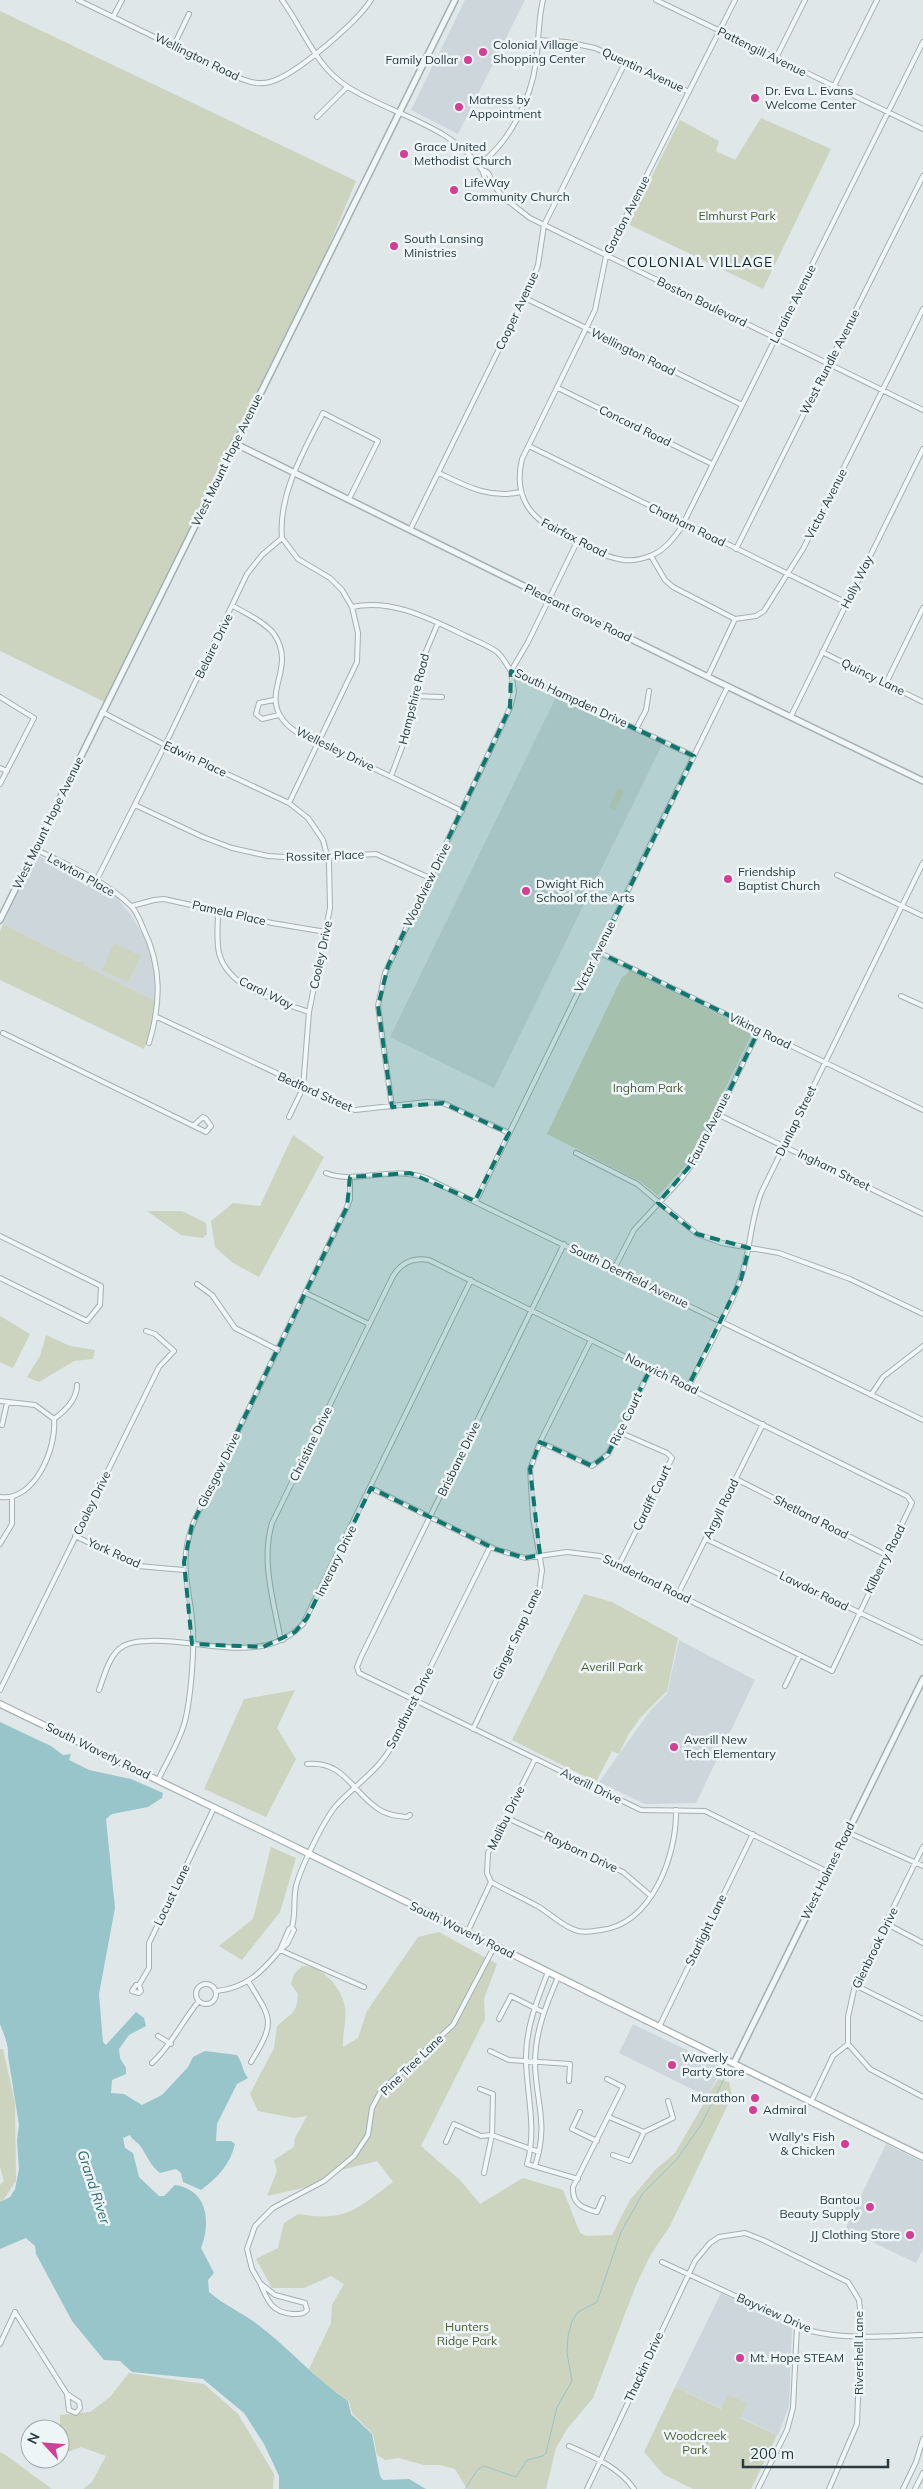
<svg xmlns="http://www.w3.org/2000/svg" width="923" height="2489" viewBox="0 0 923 2489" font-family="Mulish,sans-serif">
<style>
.built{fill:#cdd7db}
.green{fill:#ccd3bf}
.water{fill:#98c5ca}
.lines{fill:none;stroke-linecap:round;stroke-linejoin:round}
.stream{stroke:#98c5ca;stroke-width:1}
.minor-casing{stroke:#a4b0b3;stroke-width:6}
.tertiary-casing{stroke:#a4b0b3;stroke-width:8}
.secondary-casing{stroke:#a4b0b3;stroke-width:8}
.minor{stroke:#f1f6f7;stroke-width:4}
.tertiary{stroke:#f1f6f7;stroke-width:5}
.secondary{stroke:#fff;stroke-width:5.5}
.marked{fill:#0f766e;fill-opacity:0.2;stroke:#0f766e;stroke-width:4;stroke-dasharray:10 6;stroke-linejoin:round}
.poi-dot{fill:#d23f94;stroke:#eef5f6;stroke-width:2}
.labels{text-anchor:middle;stroke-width:5;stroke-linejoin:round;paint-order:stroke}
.poi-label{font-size:12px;fill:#273b40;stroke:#eef5f6;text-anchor:start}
.street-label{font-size:12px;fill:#273b40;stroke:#eef5f6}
.park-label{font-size:12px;fill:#4d5c34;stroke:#eef5f6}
.neighbourhood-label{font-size:14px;letter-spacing:1px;fill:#192b31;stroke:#eef5f6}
.water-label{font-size:14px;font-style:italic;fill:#306c75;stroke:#eef5f6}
</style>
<rect width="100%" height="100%" fill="#dfe7e9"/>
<path class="built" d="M465 0H525L458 134 411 110Z
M557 695 662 745 494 1088 390 1037Z
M37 855 95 884 117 898 131 915 147 941 155 968 157 1002 3 924Z
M679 1640 755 1680 696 1803 645 1804 599 1782 650 1711 667 1694Z
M633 2024 722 2067 708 2097 619 2053Z
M886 2144 923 2162V2249L916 2263 845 2229Z
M721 2293 792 2328 789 2406 778 2435 675 2387Z"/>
<path class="green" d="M0 11 356 181 307 298 107 703 0 651Z
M761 118 831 149 763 289 628 224 680 120 719 141 716 151 735 160Z
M618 787 624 791 615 810 609 807Z
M3 924 78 962 84 961V965L157 1002 151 1032 144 1049 0 980V931Z
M114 943 141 956 128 982 102 970Z
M629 970 753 1032 689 1162 658 1196 641 1182 547 1134 622 977 626 975Z
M293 1135 324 1157 259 1277 233 1263 215 1247 211 1221 233 1203 260 1206Z
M147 1211H182L206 1223 207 1234 203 1238 181 1235Z
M0 1316 30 1334 13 1368 0 1362Z
M46 1335 70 1346 95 1350 93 1359 74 1361 39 1382 27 1377 40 1356Z
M584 1594 612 1602 678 1638 667 1691 641 1717 628 1735 619 1754 612 1751 596 1782 512 1740Z
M295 1690 277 1728 296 1759 266 1817 204 1789 244 1699Z
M271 1847 296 1858 280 1912 242 1960 219 1946 253 1919Z
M439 1932 497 1964 484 1999 485 2019 421 2146 461 2181 480 2204 523 2178 563 2190 580 2233 586 2236 612 2235 630 2200 655 2170 675 2153 718 2079 729 2082 732 2096 670 2226 651 2254 636 2285 593 2398 567 2429 556 2448 546 2489H467L455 2469 440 2465H424L398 2458 385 2460 377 2455 373 2434 352 2413 349 2401 326 2385 309 2369 331 2323 332 2305 344 2284 331 2276 304 2288H272L256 2259 278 2248 284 2223 298 2214C347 2222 355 2210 393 2182L377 2161 333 2172 311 2186 267 2196 277 2171 274 2160 294 2147 295 2138 307 2116 294 2118 258 2111 250 2094 274 2048 277 2026C291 2013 297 2014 298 1994L291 1984 294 1974 302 1966C322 1965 342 1988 345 2007 347 2020 342 2035 343 2047L358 2038 367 2011 418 1937Z
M0 2049H3L15 2103 16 2181 4 2199 0 2202V2185L4 2181 0 2167Z
M129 2373 204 2384 238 2414 274 2474 273 2489H83L92 2482 106 2456 81 2447 65 2453 60 2435V2415L90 2412 110 2397Z
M675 2387 721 2409 728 2395 747 2403 740 2418 777 2435 751 2489H693L663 2474 644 2452Z
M0 2452 7 2456 52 2489H0Z"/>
<path class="water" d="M0 1722 51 1746 63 1755 71 1754 69 1760 89 1770 131 1779 163 1793 162 1798 148 1807 112 1814 106 1819 115 1908 99 1994 103 2042 106 2045 136 2012 144 2018 146 2026 129 2035 119 2049 120 2058 126 2068V2074L112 2080 111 2093 124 2094 142 2105 162 2095 188 2067 193 2057 205 2051 237 2055C243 2063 242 2071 248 2078L237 2084 217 2124 216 2141H231L235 2144C230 2165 218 2177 201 2190L183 2182 181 2173 176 2169 160 2173C150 2165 148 2157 141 2147 138 2142 133 2141 130 2135L123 2138 125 2148 133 2153 139 2177 159 2196H164L175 2185C208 2190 211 2222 201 2248L214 2273 208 2280 209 2292C224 2305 241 2312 257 2324 289 2348 315 2379 348 2401L351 2414 372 2434 380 2476 383 2480 409 2479 426 2489H279V2476L264 2444 244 2413 203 2379 132 2372 120 2361 104 2360 72 2321 36 2254 35 2246 26 2238 0 2249V2202L10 2197 15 2189 19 2169 17 2140 19 2125 8 2056C9 2045 4 2035 0 2024Z"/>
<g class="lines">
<path class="stream" d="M465 2489 478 2469 484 2466 516 2477 527 2460 543 2456 546 2453 557 2407 572 2381 567 2353 568 2336 572 2321 578 2312 597 2302 621 2232 643 2193 677 2159 701 2125 726 2075"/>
<defs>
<path id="minor" d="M78 0 237 77C248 82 258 85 270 82 296 75 357 22 371 0
M282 0C304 30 315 66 348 87 392 115 451 125 482 170 488 171 491 176 490 181
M656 0 923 129
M735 0 606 256 595 310 522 459C518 476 518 492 528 507 542 529 597 556 624 560 632 561 642 559 650 556 664 551 673 539 681 528L923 42
M113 17 122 0
M538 40 566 42 595 48 689 92
M173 47 189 14
M776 58 805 0
M834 86 877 0
M317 117 347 87
M479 165C510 142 531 99 536 62 539 41 538 20 543 0
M482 170 486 180 490 181 504 198 530 218 923 410
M525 298 742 405
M558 388 712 464
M529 446 847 603
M439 473C466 486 489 499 521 492
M410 530 532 282 538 265 544 225 626 61
M282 538 298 559 330 578 342 590 352 607 358 633 357 662 289 803
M736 549 923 176
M651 556 665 580 673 587 735 619
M233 606C245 613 265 622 274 634 297 668 261 691 283 720 296 737 326 746 345 755 384 773 423 792 462 811
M352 607C392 598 430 619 466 636 476 641 488 645 497 652 503 657 506 664 511 671L694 756
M822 652 923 702
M708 676 735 619 756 616 764 611 803 549 923 309
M886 683 923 608
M414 696 442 697
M0 697 34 718 0 784
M274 700 259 703 256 714 262 719 279 715
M102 712 165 745 289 803 308 818 323 840 329 863 330 908 309 1012 303 1088 289 1117
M791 716 923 449
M636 729 646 710 649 691
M0 768 7 771
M391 776 409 729 414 696 424 656 438 623
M135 805 203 837 232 848 268 856 301 858 376 854 430 878
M35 849C67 865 104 880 130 905 136 910 140 920 143 928 162 966 161 1003 149 1043
M837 875 923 916
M96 881 165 745 247 574 262 555 282 538C278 494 304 451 323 413L378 441 349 499
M132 906 154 900 164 899 272 923 326 932
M218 911C218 925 216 939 219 953 228 989 278 1001 309 1012
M598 952 923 1110
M901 996 923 1006
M157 1017 355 1110 427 1102 443 1103 509 1133
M3 1033 206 1132 211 1126 206 1119 203 1117 194 1125
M392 1107 378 1006 385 973 510 708 514 692 511 671 528 642 577 542
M717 1114 923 1214
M576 1153 637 1184 697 1234 722 1243 779 1253 850 1279 923 1314
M326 1173C355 1185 390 1165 426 1178L923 1420
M476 1201 728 686
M0 1236 101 1286 100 1305 87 1321 0 1278
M564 1244 361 1657 357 1667 359 1673 641 1810 705 1811 828 1872
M614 1269 634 1230 681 1179 696 1159 759 1030
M197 1284 212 1295 235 1328 278 1350
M306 1293 369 1324
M688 1387C706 1352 726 1317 740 1280 751 1251 750 1219 762 1191L923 863
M871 1395 883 1377 923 1346
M0 1401 35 1405 54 1419C57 1447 35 1502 0 1497
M54 1419C65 1411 77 1400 77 1385
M2 1425 7 1403
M540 1442 592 1466 608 1454 651 1368
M736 1479 886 1555
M75 1536 138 1566 184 1570
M706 1539 923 1643
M0 1544 12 1524V1497
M619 1565 672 1458 667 1453 619 1432
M678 1594 763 1424
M283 1640 280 1636C273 1599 261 1560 272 1523L393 1276C401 1263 413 1257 429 1260L907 1496 912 1503 832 1671 600 1556 567 1552 525 1558 495 1549 371 1488
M785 1686 800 1655
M0 1690 159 1367 174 1351 155 1334 146 1331
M99 1690C104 1677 108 1659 119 1649 127 1642 138 1641 148 1641 199 1638 263 1667 303 1624L471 1280
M473 1729 539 1591 542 1570 533 1518 530 1469 540 1442 591 1340
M307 1764C343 1760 352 1791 377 1808 386 1815 397 1816 407 1817L410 1815
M158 1780C167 1761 180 1741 185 1721 191 1697 194 1654 193 1629 190 1585 176 1562 196 1517L347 1207 350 1199V1177
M505 1817 623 1872 651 1896
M847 1832 923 1866
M491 1882C507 1891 523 1898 539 1907 552 1915 563 1927 578 1931 585 1933 594 1931 601 1930 652 1924 677 1855 676 1810
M887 1924 923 1943
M292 1927C296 1913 293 1900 296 1886 301 1867 323 1822 335 1807 352 1787 377 1772 390 1749L490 1547
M292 1927 294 1930 287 1944 280 1950 289 1929Z
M467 1933 491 1882 487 1873 488 1853 535 1759
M548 1972C537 2000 525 2030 526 2061 527 2097 537 2129 527 2164L578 2179
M248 1981C272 2020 276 2021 251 2062
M196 1994a10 10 0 1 1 20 0a10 10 0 1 1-20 0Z
M139 1985 141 1991 139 1993 132 1991 136 1985H139L149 1968V1943L214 1808
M855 1985 923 2019
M217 1991C246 1988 262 1972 280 1950L364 1987
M499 2019 511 1996 543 2012
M659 2027 753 1834
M158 2036 171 2044
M848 2044 870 2069 923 2097
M490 2051 509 2060 570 2064 569 2081
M152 2063C172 2045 182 2021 199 2001
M480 2089 493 2094 492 2135 484 2173
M811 2102 833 2056 848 2044V2017L855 1985 923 1847
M580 2112 572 2129 597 2141
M609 2117 644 2132 673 2118 668 2101
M446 2142 454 2124 481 2136 492 2135 539 2152
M613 2155 630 2161 644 2132
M535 2166C549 2122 536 2105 535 2063 535 2032 546 2005 558 1977
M603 2198 597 2212C582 2208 572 2204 573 2187L623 2087 607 2079
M662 2262 811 2331C847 2340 887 2336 923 2335
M260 2283C268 2301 271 2312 292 2314 298 2314 303 2315 307 2310L305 2303 275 2295 260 2283 252 2269 247 2249 255 2226 273 2208 324 2181 354 2156 368 2135 372 2108 381 2091 453 2025 494 1947
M15 2312 67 2394 79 2402 80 2408 76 2413 69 2410 67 2394
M0 2344 15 2312
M569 2446C592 2456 619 2467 634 2489
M587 2489 695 2261 710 2243 719 2237 745 2233 763 2240 848 2282 859 2300 861 2318 857 2424 829 2489
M758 2489 787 2430 793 2408 797 2326
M903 2489 916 2462 923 2439
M915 2489 923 2473"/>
<path id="tertiary" d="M234 443 704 675 923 781
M0 920 455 0
M734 2063 923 1679"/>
<path id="secondary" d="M0 1704 277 1838 923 2157"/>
</defs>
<use href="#minor" class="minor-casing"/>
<use href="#tertiary" class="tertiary-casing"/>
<use href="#secondary" class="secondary-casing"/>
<use href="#minor" class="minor"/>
<use href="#tertiary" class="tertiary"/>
<use href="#secondary" class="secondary"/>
</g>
<path class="marked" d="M511 671 694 756 598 952 759 1030 696 1159 658 1203 697 1234 749 1248 741 1279 688 1387 651 1368 608 1454 592 1466 540 1442 530 1469 540 1555 525 1558 495 1549 371 1488 307 1618 295 1632 263 1647 192 1644 184 1562 192 1525 347 1207 350 1177 410 1173 475 1201 509 1133 443 1103 392 1107 378 1006 388 966 510 708Z"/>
<g class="poi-dot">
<circle cx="483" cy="52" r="5"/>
<circle cx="468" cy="60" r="5"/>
<circle cx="755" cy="98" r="5"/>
<circle cx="459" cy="107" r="5"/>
<circle cx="404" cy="154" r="5"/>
<circle cx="454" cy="190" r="5"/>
<circle cx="394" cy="246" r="5"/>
<circle cx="728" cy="879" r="5"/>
<circle cx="526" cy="891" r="5"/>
<circle cx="674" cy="1747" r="5"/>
<circle cx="672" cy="2065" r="5"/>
<circle cx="755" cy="2098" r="5"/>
<circle cx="753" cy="2110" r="5"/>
<circle cx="845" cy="2144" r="5"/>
<circle cx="870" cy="2207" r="5"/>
<circle cx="910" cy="2235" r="5"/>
<circle cx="740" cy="2358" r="5"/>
</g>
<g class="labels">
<g class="poi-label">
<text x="493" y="49">Colonial Village<tspan x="493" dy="14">Shopping Center</tspan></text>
<text x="458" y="64" text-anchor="end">Family Dollar</text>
<text x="765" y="95">Dr. Eva L. Evans<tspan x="765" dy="14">Welcome Center</tspan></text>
<text x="469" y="104">Matress by<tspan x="469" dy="14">Appointment</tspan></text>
<text x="414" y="151">Grace United<tspan x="414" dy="14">Methodist Church</tspan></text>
<text x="464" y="187">LifeWay<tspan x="464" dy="14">Community Church</tspan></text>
<text x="404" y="243">South Lansing<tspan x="404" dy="14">Ministries</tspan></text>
<text x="738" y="876">Friendship<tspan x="738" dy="14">Baptist Church</tspan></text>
<text x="536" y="888">Dwight Rich<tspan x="536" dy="14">School of the Arts</tspan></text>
<text x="684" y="1744">Averill New<tspan x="684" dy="14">Tech Elementary</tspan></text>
<text x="682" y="2062">Waverly<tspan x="682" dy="14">Party Store</tspan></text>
<text x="745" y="2102" text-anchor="end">Marathon</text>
<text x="763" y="2114">Admiral</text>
<text x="835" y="2141" text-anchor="end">Wally's Fish<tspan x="835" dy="14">&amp; Chicken</tspan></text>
<text x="860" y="2204" text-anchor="end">Bantou<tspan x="860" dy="14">Beauty Supply</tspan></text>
<text x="900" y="2239" text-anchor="end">JJ Clothing Store</text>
<text x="750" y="2362">Mt. Hope STEAM</text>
</g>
<g class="street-label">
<text transform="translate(762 52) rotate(26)" y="4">Pattengill Avenue</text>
<text transform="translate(197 57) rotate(26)" y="4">Wellington Road</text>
<text transform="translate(643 70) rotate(25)" y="4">Quentin Avenue</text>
<text transform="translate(627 215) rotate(-63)" y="4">Gordon Avenue</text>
<text transform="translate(702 302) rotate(26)" y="4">Boston Boulevard</text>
<text transform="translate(793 304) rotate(-63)" y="4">Loraine Avenue</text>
<text transform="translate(517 311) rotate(-65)" y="4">Cooper Avenue</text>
<text transform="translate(633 352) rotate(26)" y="4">Wellington Road</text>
<text transform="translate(830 362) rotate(-63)" y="4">West Rundle Avenue</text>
<text transform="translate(635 426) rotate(26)" y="4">Concord Road</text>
<text transform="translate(227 460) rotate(-64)" y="4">West Mount Hope Avenue</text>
<text transform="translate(826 504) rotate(-63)" y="4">Victor Avenue</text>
<text transform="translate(687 525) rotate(26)" y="4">Chatham Road</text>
<text transform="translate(574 538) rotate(27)" y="4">Fairfax Road</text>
<text transform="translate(857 582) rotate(-64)" y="4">Holly Way</text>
<text transform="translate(578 613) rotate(26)" y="4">Pleasant Grove Road</text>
<text transform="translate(214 646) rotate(-64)" y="4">Belaire Drive</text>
<text transform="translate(873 677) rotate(26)" y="4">Quincy Lane</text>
<text transform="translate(571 698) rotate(25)" y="4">South Hampden Drive</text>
<text transform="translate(414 699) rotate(-76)" y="4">Hampshire Road</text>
<text transform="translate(335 749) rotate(26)" y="4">Wellesley Drive</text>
<text transform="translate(195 759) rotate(25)" y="4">Edwin Place</text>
<text transform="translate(48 823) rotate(-64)" y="4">West Mount Hope Avenue</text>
<text transform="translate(325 856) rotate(-2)" y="4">Rossiter Place</text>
<text transform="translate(81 875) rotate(29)" y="4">Lewton Place</text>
<text transform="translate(427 885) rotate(-64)" y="4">Woodview Drive</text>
<text transform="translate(229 913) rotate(13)" y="4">Pamela Place</text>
<text transform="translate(321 955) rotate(-78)" y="4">Cooley Drive</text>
<text transform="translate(595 957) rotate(-64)" y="4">Victor Avenue</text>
<text transform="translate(266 993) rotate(26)" y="4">Carol Way</text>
<text transform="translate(760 1031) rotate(26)" y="4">Viking Road</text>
<text transform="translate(315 1092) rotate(24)" y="4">Bedford Street</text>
<text transform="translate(796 1121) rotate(-64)" y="4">Dunlap Street</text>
<text transform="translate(709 1129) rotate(-63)" y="4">Fauna Avenue</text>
<text transform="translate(834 1170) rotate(26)" y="4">Ingham Street</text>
<text transform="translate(629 1276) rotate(26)" y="4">South Deerfield Avenue</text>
<text transform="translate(662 1374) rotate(26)" y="4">Norwich Road</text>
<text transform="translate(626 1419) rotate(-64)" y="4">Rice Court</text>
<text transform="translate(311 1444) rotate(-64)" y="4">Christine Drive</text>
<text transform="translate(459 1459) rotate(-64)" y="4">Brisbane Drive</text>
<text transform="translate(219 1470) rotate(-64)" y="4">Glasgow Drive</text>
<text transform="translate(652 1498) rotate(-64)" y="4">Cardiff Court</text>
<text transform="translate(92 1503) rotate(-64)" y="4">Cooley Drive</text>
<text transform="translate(721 1509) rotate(-64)" y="4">Argyll Road</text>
<text transform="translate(811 1517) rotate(27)" y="4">Shetland Road</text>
<text transform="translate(114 1553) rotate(24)" y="4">York Road</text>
<text transform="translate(885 1559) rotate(-63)" y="4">Kilberry Road</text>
<text transform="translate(336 1561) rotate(-64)" y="4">Inverary Drive</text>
<text transform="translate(647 1579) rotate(26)" y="4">Sunderland Road</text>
<text transform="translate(814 1591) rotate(26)" y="4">Lawdor Road</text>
<text transform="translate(517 1634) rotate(-65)" y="4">Ginger Snap Lane</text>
<text transform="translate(410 1708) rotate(-63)" y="4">Sandhurst Drive</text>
<text transform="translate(98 1751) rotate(26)" y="4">South Waverly Road</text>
<text transform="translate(591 1786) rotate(26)" y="4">Averill Drive</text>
<text transform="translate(506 1818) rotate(-64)" y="4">Malibu Drive</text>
<text transform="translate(581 1852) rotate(25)" y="4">Rayborn Drive</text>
<text transform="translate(828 1871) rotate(-64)" y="4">West Holmes Road</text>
<text transform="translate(172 1895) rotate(-64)" y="4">Locust Lane</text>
<text transform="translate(462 1930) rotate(26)" y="4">South Waverly Road</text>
<text transform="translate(706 1930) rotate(-64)" y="4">Starlight Lane</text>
<text transform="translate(875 1948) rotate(-64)" y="4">Glenbrook Drive</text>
<text transform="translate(412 2065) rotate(-44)" y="4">Pine Tree Lane</text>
<text transform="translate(774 2313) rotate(24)" y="4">Bayview Drive</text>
<text transform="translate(859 2353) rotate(-90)" y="4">Rivershell Lane</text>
<text transform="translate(644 2367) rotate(-65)" y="4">Thackin Drive</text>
</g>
<g class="park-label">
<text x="737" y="220">Elmhurst Park</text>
<text x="648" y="1092">Ingham Park</text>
<text x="612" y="1671">Averill Park</text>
<text x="467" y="2331">Hunters<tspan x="467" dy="14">Ridge Park</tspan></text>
<text x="695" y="2440">Woodcreek<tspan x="695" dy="14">Park</tspan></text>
</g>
<g class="neighbourhood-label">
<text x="700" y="267">COLONIAL VILLAGE</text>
</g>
<g class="water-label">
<text transform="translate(94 2187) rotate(72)" y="5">Grand River</text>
</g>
</g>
<g transform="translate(45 2444) rotate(296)"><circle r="24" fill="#eef5f6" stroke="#9eabad"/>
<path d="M0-4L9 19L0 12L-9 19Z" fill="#d23f94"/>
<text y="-8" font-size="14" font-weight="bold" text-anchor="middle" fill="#273b40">N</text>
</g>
<path d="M743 2459v8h145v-8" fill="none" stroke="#273b40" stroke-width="2.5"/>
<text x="750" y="2459" font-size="15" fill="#273b40" stroke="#eef5f6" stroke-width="4" paint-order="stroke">200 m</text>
</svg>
